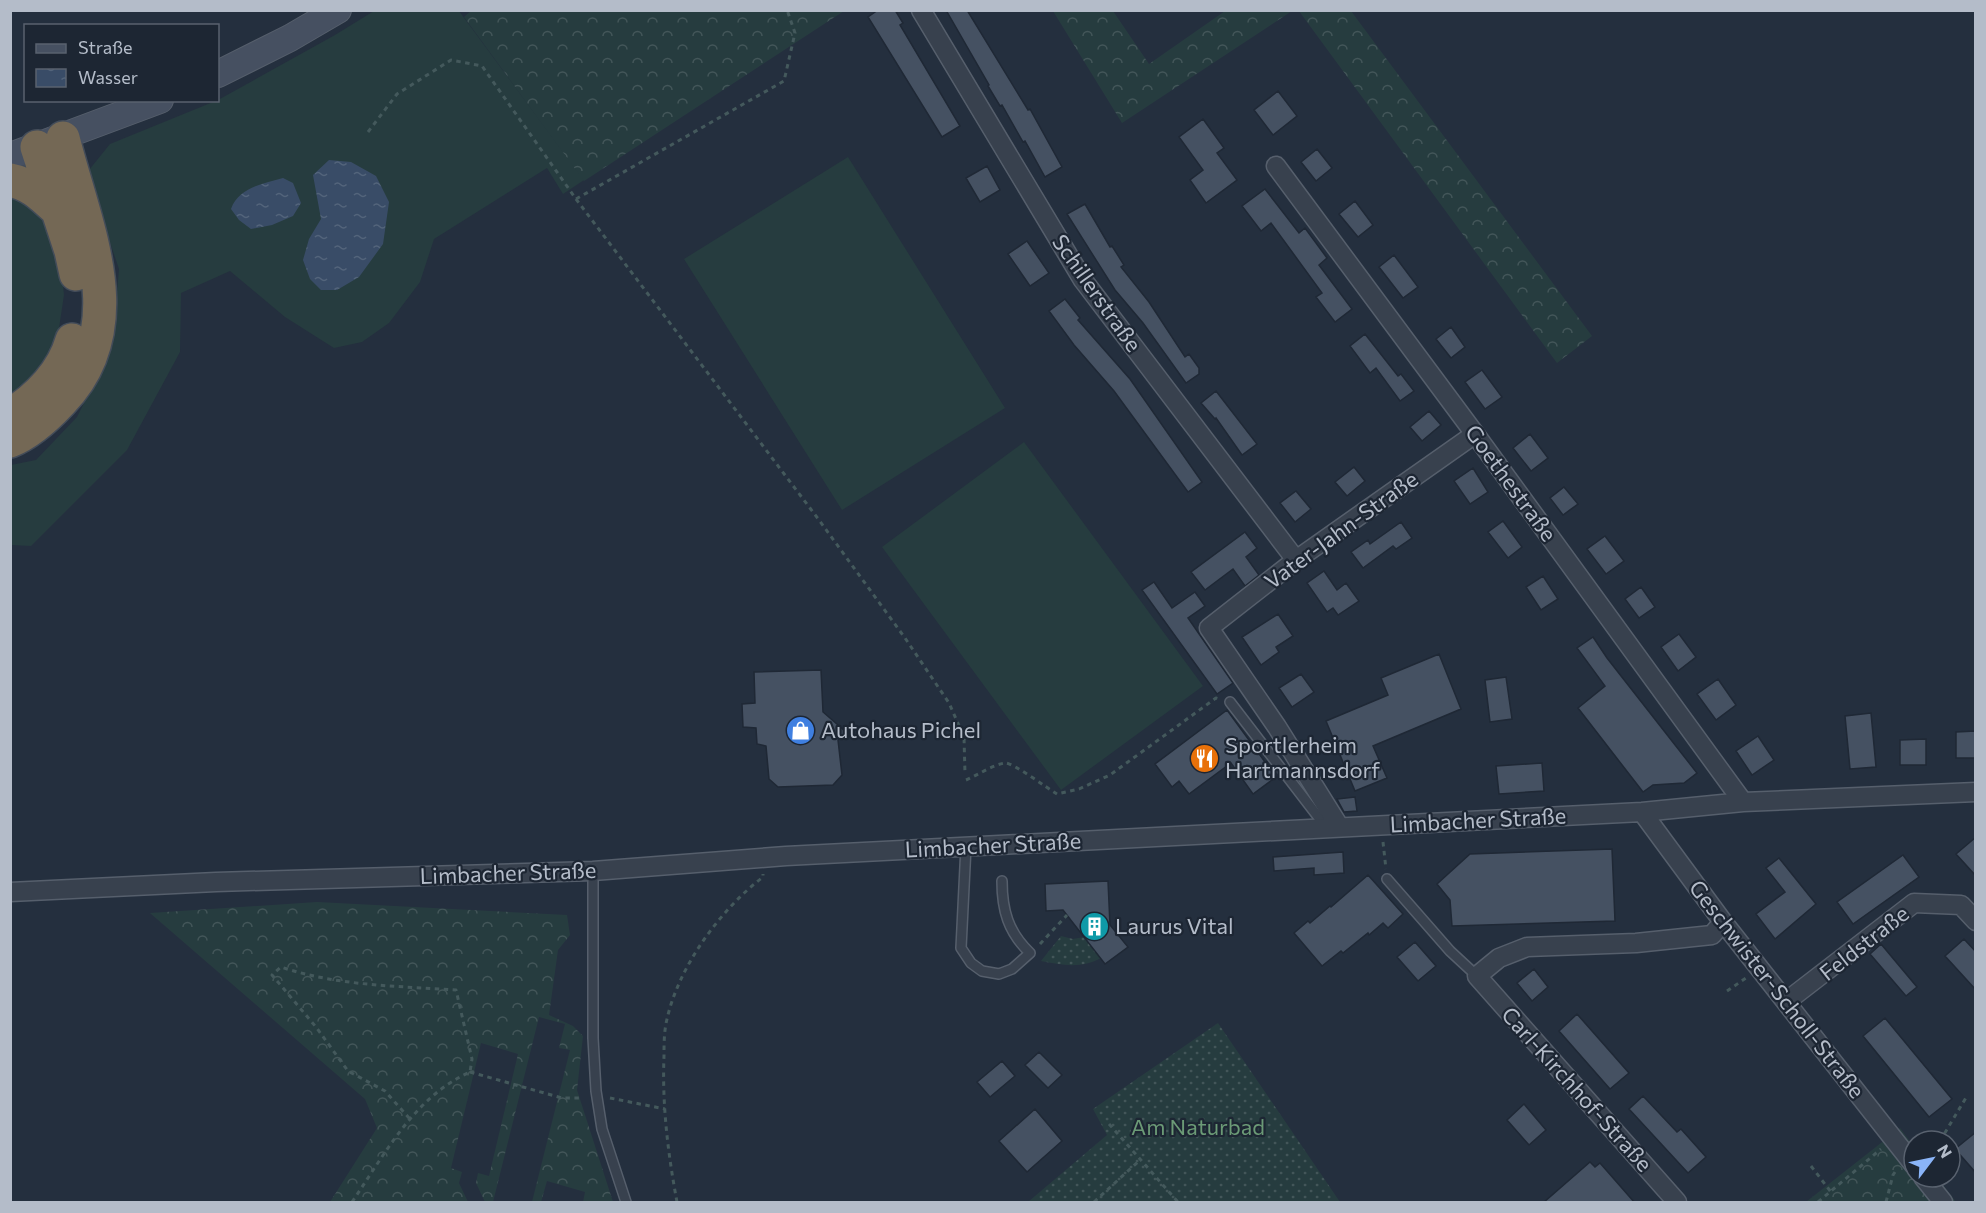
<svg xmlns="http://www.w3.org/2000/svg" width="1986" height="1213" viewBox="0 0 1986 1213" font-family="Commissioner,sans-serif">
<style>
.grass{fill:#263c3f}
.forest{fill:url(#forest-crowns)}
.garden{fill:url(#garden-dots)}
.water{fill:url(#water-ripples)}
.building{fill:#455162;stroke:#1f2835;stroke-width:1.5}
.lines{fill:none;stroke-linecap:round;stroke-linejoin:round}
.lane-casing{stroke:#565f6c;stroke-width:12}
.street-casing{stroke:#565f6c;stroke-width:21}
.secondary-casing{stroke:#565f6c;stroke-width:28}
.highway-casing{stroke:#434c59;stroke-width:36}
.path{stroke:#44595c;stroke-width:3;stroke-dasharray:4.5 4.5;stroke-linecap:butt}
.lane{stroke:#38414e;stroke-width:9}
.street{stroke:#38414e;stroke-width:18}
.secondary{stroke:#465061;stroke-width:26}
.highway{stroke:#746855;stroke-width:33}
.labels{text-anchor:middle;stroke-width:4.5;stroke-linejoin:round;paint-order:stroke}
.street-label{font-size:22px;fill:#b4bcc9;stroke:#1d2633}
.poi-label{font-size:22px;fill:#b4bcc9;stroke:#1d2633;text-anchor:start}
.park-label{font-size:22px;fill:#6b9a76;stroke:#1d2633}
</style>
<defs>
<pattern id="forest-crowns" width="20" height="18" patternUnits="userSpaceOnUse" patternTransform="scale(1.5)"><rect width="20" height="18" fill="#263c3f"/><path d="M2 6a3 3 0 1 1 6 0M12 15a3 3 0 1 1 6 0" fill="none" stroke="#435659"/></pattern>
<pattern id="garden-dots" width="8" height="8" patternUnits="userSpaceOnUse" patternTransform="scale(1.5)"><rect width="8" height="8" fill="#263c3f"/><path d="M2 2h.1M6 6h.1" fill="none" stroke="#435659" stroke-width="1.8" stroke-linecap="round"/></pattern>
<pattern id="water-ripples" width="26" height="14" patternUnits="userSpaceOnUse" patternTransform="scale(1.5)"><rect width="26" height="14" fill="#394c67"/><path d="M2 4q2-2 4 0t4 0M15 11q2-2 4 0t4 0" fill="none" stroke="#53647b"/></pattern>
</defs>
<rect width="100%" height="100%" fill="#242f3e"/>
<path class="grass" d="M374 11H459L584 180 563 194 547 168 434 239 420 282 389 323 362 342 334 348 285 317 230 271 181 293 180 352 127 450 31 546 11 545V465L36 460 77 417 112 347 119 269 97 204 89 170 110 144 218 100 335 35Z
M848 157 1005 408 842 510 684 259Z
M11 194 40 211 59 246 64 295 58 335 42 365 24 387 11 395Z
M1024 442 1203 686 1061 790 882 547Z"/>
<path class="forest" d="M472 10H844V11L584 181 464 17Z
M1053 11H1113L1149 64 1225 11H1292L1122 123Z
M1299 11H1351L1592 336 1557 363Z
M317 902 567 915 570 935 558 950 549 1015 573 1026 583 1036 577 1090 613 1202H583L585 1192 547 1181 541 1202H532L570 1050 559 1048 565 1024 539 1017 493 1202H485L476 1183 478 1173 489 1176 518 1054 481 1043 451 1168 462 1172 459 1183 468 1202H330L377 1128 365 1099 150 913Z
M1900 1128 1914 1147V1177H1937L1956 1202H1806Z"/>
<path class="garden" d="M1061 936 1073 939 1084 937 1101 958C1082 969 1061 965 1041 961Z
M1218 1023 1340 1202H1028L1107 1135 1093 1109Z"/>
<path class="water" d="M329 160 351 162 376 176 389 202 383 244 359 277 337 290H321L310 279 303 260 309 239 321 219 313 175Z
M283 178 293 183 301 203 293 216 272 225 251 229 239 220 231 209C239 187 263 184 283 178Z"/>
<path class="building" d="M878 10H895L903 23 900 25 960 126 942 137 868 17Z
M946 10H967L1028 110 1030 109 1062 167 1045 177 1025 141 1023 142 1002 105 1000 106 988 86 989 85Z
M1278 91 1297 116 1273 135 1254 110Z
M1203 119 1224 148 1217 153 1237 180 1206 203 1190 180 1203 170 1179 137Z
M1317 149 1332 168 1316 181 1301 162Z
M987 166 1000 190 980 202 966 178Z
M1265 189 1299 233 1305 228 1327 258 1319 265 1352 309 1335 322 1316 297 1322 293 1271 223 1261 231 1242 206Z
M1355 201 1373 225 1358 237 1339 214Z
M1085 204 1110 247 1112 246 1124 265 1121 267 1149 302 1185 357 1189 354 1199 368V374L1186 383 1143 323 1115 290 1067 214Z
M1027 241 1049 273 1030 286 1008 254Z
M1394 255 1418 287 1403 298 1379 267Z
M1065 299 1080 318 1078 320 1130 379 1202 482 1188 492 1114 391 1074 345 1049 311Z
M1451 327 1465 347 1451 358 1436 339Z
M1365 334 1398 376 1401 374 1414 391 1400 401 1376 368 1370 373 1350 346Z
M1482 370 1502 397 1485 409 1465 382Z
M1216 391 1257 444 1242 455 1216 418 1215 419 1201 403Z
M1429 411 1441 425 1422 441 1410 427Z
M1530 434 1548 458 1531 471 1513 448Z
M1354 467 1365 481 1347 496 1335 482Z
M1473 468 1488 492 1470 504 1454 481Z
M1564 487 1578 504 1563 515 1550 498Z
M1296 491 1311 509 1295 522 1280 503Z
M1503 521 1522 547 1508 558 1488 532Z
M1401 522 1412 538 1396 549 1393 546 1363 568 1351 552 1368 540 1370 544Z
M1245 532 1257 548 1246 557 1259 575 1245 586 1233 569 1205 590 1191 572Z
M1605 536 1624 561 1606 574 1587 549Z
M1324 571 1337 590 1346 583 1359 601 1338 615 1333 608 1327 612 1307 583Z
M1543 576 1558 599 1541 610 1526 587Z
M1154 582 1172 608 1195 592 1205 606 1188 618 1233 683 1217 694 1142 590Z
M1641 587 1655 607 1639 618 1625 599Z
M1278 614 1293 636 1276 647 1279 652 1261 665 1242 637Z
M1679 634 1696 657 1678 671 1661 647Z
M1593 637 1607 658 1697 773 1684 783 1653 785 1643 792 1578 708 1605 686 1577 648Z
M1439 654 1461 709 1373 746 1387 778 1355 791 1326 721 1388 695 1381 678Z
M821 670 823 712 846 732 838 740 842 775 833 785 778 787 769 779 766 746 757 744 756 728 743 727 742 704 755 703 754 672Z
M1301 674 1314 692 1292 707 1279 688Z
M1506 677 1512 719 1490 722 1485 680Z
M1718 679 1736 705 1716 720 1697 694Z
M1227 710 1276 777 1253 794 1231 763 1189 794 1179 781 1172 787 1155 764Z
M1871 713 1876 767 1850 769 1845 716Z
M1976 731V758H1956V732Z
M1758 736 1774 760 1752 775 1736 751Z
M1926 739V765H1900V740Z
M1542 763 1544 791 1499 794 1496 766Z
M1355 797 1357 811 1344 812 1337 799Z
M1976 837V876L1956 854Z
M1612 849 1615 921 1452 926 1450 900 1437 884 1470 854Z
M1343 852 1344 873 1314 875V868L1274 871 1273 857Z
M1903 855 1919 877 1853 924 1837 902Z
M1779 858 1816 904 1775 939 1756 914 1785 892 1766 868Z
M1368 875 1403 914 1388 928 1383 923 1369 935 1368 933 1343 953 1341 951 1322 966 1294 933 1308 921 1310 923 1330 906 1331 907Z
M1108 881 1110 925 1128 947 1105 964 1063 910 1046 911 1045 884Z
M1964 939 1976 952V990L1945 956Z
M1415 942 1436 966 1418 981 1397 957Z
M1881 944 1917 987 1906 996 1870 954Z
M1534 969 1548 987 1532 1001 1517 983Z
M1577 1014 1629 1073 1610 1089 1559 1031Z
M1885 1018 1952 1099 1929 1117 1863 1036Z
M1039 1052 1062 1075 1048 1088 1025 1065Z
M1002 1061 1015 1076 990 1097 977 1082Z
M1643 1096 1677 1132 1681 1129 1706 1157 1688 1173 1629 1109Z
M1524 1104 1546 1130 1529 1145 1507 1120Z
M1035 1109 1062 1141 1027 1172 999 1141Z
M1976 1132V1173L1955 1149Z
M1590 1162 1595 1167 1600 1163 1635 1203H1543Z"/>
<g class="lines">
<defs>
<path id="lane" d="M1230 702 1326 827
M966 846 961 948 971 963 982 971 999 974 1012 969 1030 953C1008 932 1002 910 1002 881
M593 871V1038L596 1091 602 1129 626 1202
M1387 879 1450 951 1477 976"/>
<path id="street" d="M921 10 1083 280 1296 560
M1276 166 1475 434 1743 802
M1642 812 1723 922 1914 1165
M1339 826 1277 727 1209 628 1296 560 1475 434
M10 892 216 882 593 871 786 856 1642 812 1743 802 1976 792
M1787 1001 1914 903 1961 905 1976 921
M1923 1177 1943 1202
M1677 1202 1477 976 1499 958 1527 947 1636 943 1712 935 1723 922"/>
<path id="secondary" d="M218 74 290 38 338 10
M10 156 160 100"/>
<path id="highway" d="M37 147 71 251 76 274
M10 180C30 184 42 196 56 209
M10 415C38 398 63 372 72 340
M10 441C30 433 47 417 61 402 135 326 84 224 63 138"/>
</defs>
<use href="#lane" class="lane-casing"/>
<use href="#street" class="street-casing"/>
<use href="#secondary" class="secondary-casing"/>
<use href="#highway" class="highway-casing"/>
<path class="path" d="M368 132 397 94 451 60 482 66 576 199 819 520 905 638 949 703 964 737 965 774
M576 199 784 81 795 33 787 10
M966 780C978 775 992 765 1005 763 1012 762 1047 788 1057 794L1079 789 1110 775 1216 698 1220 699
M1383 842 1386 869
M1040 944 1067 915
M1727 991 1746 978
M470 1072 562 1098H583
M610 1098 665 1109
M1109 1124 1178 1202
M1940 1141 1967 1096
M1811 1166 1831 1192
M352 1202C385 1154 414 1097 470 1072L472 1059 456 990C398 986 337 986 281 967L272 975 316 1027 348 1071 385 1091 409 1118
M677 1202C668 1154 662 1105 664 1056 664 1044 664 1031 667 1019 679 966 720 910 763 877V874
M1094 1202 1140 1160
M1818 1202 1881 1149
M1886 1202 1893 1175 1897 1169"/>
<use href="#lane" class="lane"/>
<use href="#street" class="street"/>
<use href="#secondary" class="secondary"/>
<use href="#highway" class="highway"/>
</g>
<defs>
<symbol id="shop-disc" viewBox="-11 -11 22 22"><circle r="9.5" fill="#3f7fe0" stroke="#1d2633"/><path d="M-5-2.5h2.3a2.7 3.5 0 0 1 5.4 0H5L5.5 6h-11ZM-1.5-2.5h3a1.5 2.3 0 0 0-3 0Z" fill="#fff"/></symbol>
<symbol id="restaurant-disc" viewBox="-11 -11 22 22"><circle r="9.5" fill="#e8710a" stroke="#1d2633"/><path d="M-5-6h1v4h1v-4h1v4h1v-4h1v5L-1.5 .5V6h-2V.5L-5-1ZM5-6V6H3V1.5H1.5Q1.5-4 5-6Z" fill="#fff"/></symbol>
<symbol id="building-disc" viewBox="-11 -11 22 22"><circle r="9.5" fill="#0f9aa8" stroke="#1d2633"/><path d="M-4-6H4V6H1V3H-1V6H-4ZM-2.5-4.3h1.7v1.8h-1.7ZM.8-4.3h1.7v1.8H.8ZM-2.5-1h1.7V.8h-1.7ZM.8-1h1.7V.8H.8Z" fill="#fff"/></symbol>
</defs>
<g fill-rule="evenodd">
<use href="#shop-disc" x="784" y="714" width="33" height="33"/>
<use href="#restaurant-disc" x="1188" y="742" width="33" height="33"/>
<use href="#building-disc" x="1078" y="910" width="33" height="33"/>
</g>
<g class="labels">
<g class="street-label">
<text transform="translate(1097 293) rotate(55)" y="8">Schillerstraße</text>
<text transform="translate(1511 483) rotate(54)" y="8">Goethestraße</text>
<text transform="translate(1341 530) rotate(-36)" y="8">Vater-Jahn-Straße</text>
<text transform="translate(1478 820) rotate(-3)" y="8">Limbacher Straße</text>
<text transform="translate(993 845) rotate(-3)" y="8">Limbacher Straße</text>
<text transform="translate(508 873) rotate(-2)" y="8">Limbacher Straße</text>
<text transform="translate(1864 943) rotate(-38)" y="8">Feldstraße</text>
<text transform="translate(1777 989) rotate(52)" y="8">Geschwister-Scholl-Straße</text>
<text transform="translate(1577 1089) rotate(48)" y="8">Carl-Kirchhof-Straße</text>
</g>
<g class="poi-label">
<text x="821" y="738">Autohaus Pichel</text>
<text x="1225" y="753">Sportlerheim<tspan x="1225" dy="25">Hartmannsdorf</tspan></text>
<text x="1115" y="934">Laurus Vital</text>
</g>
<g class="park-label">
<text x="1198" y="1135">Am Naturbad</text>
</g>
</g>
<rect width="1986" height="1213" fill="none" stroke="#b4bcc9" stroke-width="24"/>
<rect x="24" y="24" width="195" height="78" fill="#1d2633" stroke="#59626f" stroke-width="1.5"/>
<rect x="36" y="44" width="30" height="9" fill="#465061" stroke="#59626f" stroke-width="1.5"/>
<text x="78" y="54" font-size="18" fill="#b4bcc9">Straße</text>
<rect x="36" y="69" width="30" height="18" fill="url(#water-ripples)" stroke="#59626f" stroke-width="1.5"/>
<text x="78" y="84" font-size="18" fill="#b4bcc9">Wasser</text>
<g transform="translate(1932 1159) rotate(58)"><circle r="28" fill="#1d2633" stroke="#59626f" stroke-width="1.5"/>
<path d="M0-4.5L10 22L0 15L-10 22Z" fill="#8ab4f8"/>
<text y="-9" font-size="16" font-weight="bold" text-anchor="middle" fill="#b4bcc9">N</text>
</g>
</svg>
